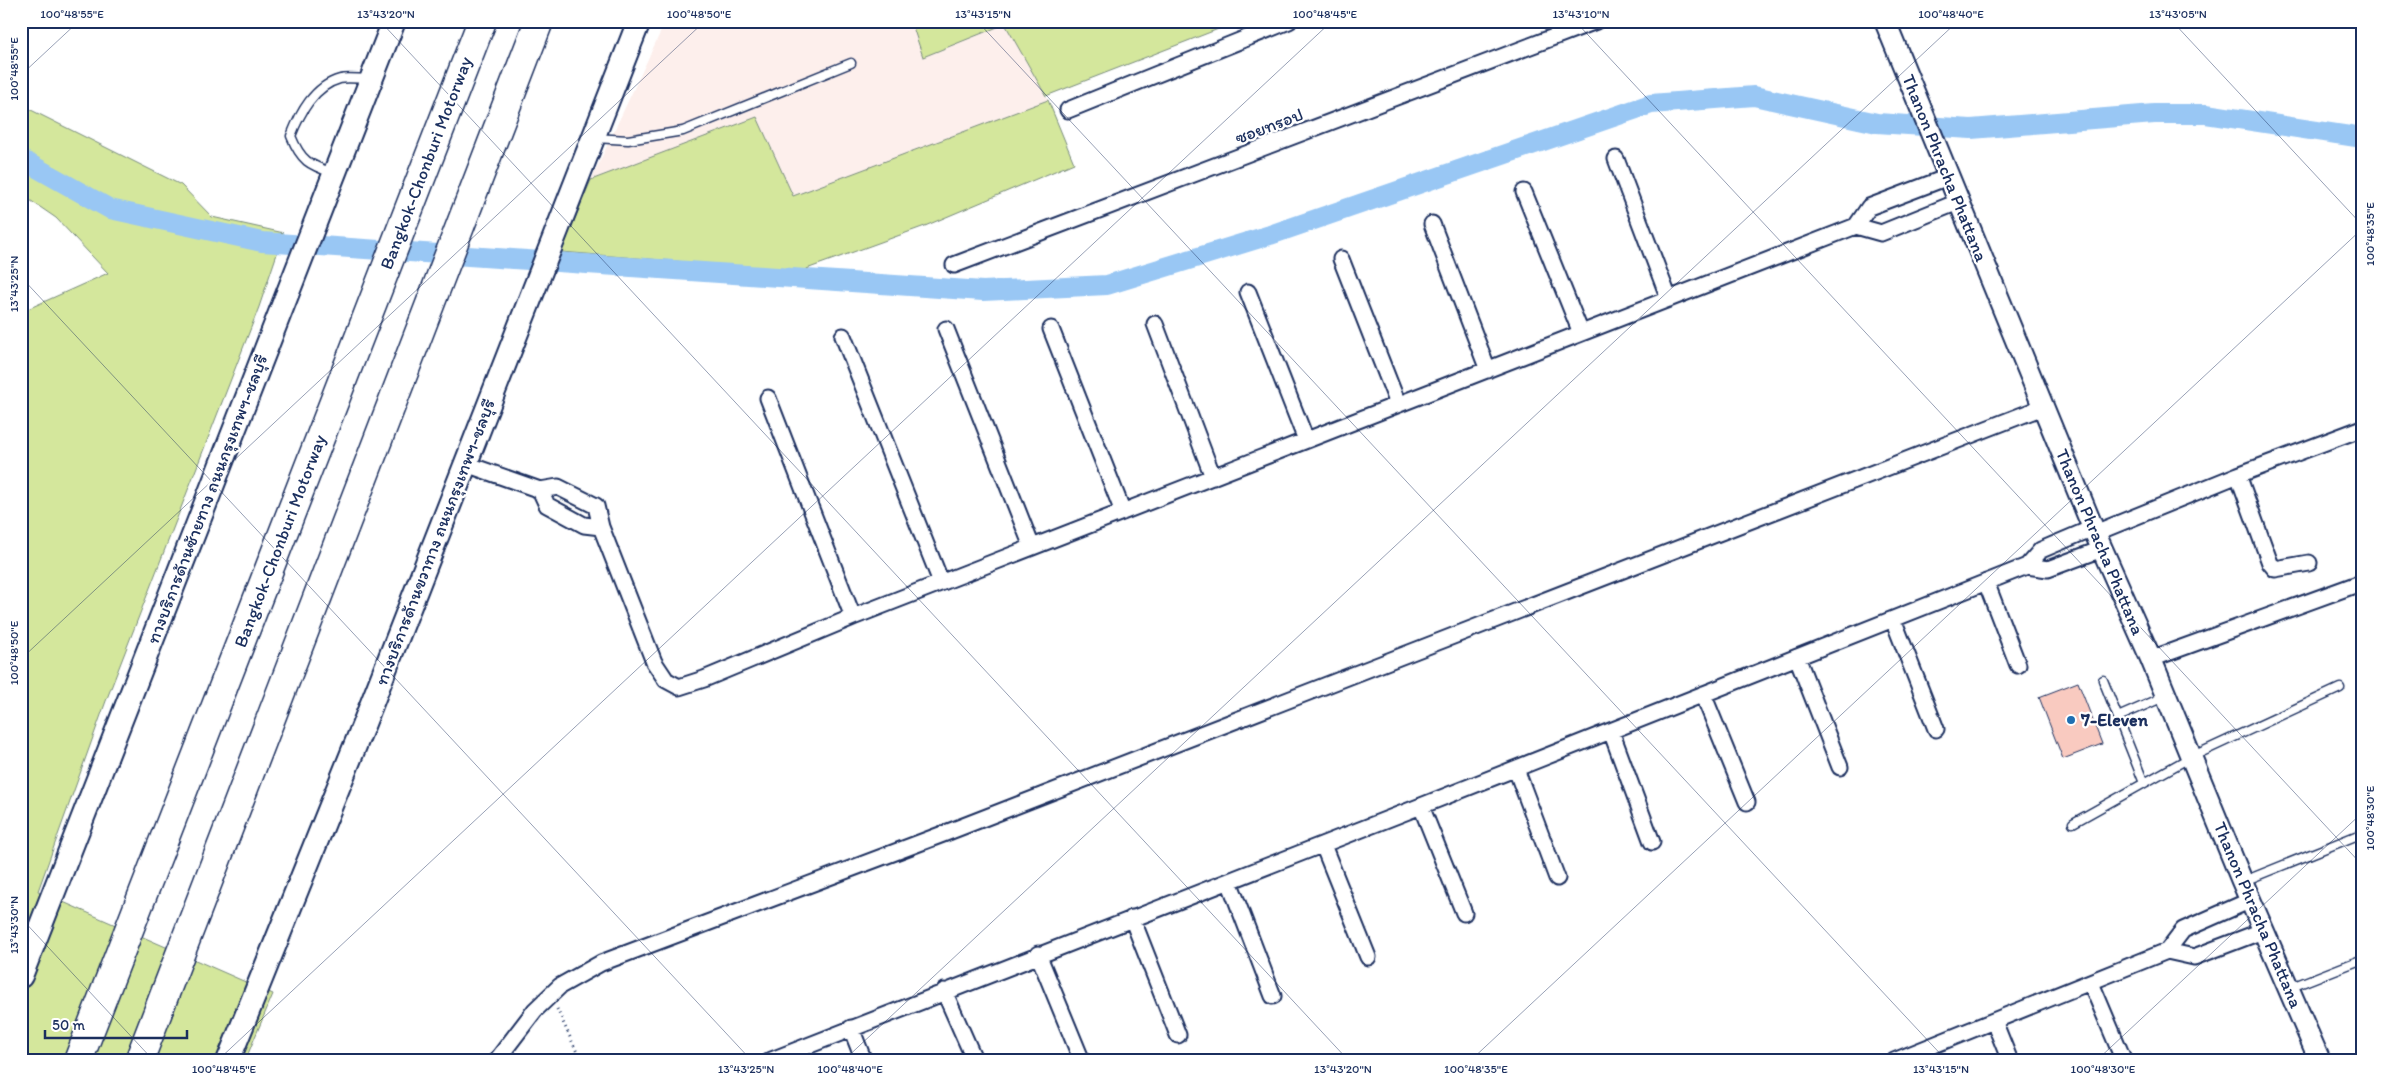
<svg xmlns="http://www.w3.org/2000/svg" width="2384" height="1082" viewBox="0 0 2384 1082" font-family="Itim,'Playpen Sans Thai',sans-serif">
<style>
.built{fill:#fdefec}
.green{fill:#d4e79c;stroke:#788b7d}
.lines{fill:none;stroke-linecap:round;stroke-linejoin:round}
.canal{stroke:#99c7f4;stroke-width:20}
.building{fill:#f9cac0;stroke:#1b2f5e}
.service-casing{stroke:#1b2f5e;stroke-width:11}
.minor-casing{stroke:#1b2f5e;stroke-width:19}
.tertiary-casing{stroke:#1b2f5e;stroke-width:24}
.secondary-casing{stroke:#1b2f5e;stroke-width:26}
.motorway-casing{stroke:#1b2f5e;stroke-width:31}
.path{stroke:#1b2f5e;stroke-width:3;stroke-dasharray:1 4;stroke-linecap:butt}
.service{stroke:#fff;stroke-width:8}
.minor{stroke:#fff;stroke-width:15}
.tertiary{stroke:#fff;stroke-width:20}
.secondary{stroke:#fff;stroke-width:22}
.motorway{stroke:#fff;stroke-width:28}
.ticks{fill:none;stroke:#1b2f5e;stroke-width:1;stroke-opacity:0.45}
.poi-dot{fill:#1f6fb2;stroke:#fff;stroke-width:2}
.labels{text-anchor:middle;stroke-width:4.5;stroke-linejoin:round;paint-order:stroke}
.street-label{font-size:18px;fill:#1b2f5e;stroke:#fff}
.poi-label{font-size:18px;font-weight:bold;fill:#1b2f5e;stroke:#fff;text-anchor:start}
.neatline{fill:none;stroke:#1b2f5e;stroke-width:2}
.ticks-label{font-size:12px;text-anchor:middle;fill:#1b2f5e}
</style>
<rect width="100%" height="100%" fill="#fff"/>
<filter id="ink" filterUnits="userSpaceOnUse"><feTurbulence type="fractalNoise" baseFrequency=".02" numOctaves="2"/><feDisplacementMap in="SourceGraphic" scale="10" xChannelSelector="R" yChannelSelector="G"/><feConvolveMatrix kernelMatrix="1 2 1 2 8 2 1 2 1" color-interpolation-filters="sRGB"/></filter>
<g filter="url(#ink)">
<path class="built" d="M683 21H911L923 57 1005 24 1048 100 793 196 757 117 591 180 662 29Z"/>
<path class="green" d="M911 21H1239L1046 96 1005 24 923 57Z
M1048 100 1074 163 925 226 801 271 561 252 591 180 757 117 793 196Z
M23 106 181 185 212 217 284 233 259 307 106 701 38 891 273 994 245 1061H21V312L108 273 56 218 21 194V108Z"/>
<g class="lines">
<path class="canal" d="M21 159 110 209 262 242 983 291 1107 285 1270 235 1651 104 1754 96 1877 123 1971 129 2154 114H2206L2363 138"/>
</g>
<path class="building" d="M2078 682 2102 744 2063 759 2039 697Z"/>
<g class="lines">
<defs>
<path id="service" d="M595 138 628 140 683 131 851 63
M333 173C309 165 301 161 291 136 300 113 314 86 340 79 348 77 359 79 367 79
M2103 680 2144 783
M2118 717 2166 696
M2073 823 2191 757 2340 688
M2244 881 2363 833
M2289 988 2363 959"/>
<path id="minor" d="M1068 110 1289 21
M1616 159 1669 299
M1524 192 1581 333
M1432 224 1488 370
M1856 226 1881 233 1958 202
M1341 259 1398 404
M954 265 1596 21
M1248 292 1306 440
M1155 324 1213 477
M946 329 1032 547
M1051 329 1123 512
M843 336 941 582
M768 398 853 617
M466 464 540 490 558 487 596 506 601 527 654 662 666 680 679 687 704 679 853 617 1856 226 1869 207 1948 177
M2238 475 2270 563 2275 569 2309 563
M540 490 547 505 584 525 601 527
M2095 533 2238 475 2363 428
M2027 566 2048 569 2102 549
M1986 582 2018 665
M1893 619 1936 729
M1797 657 1840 767
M2151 659 2363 582
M1703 694 1747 802
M1611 731 1652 842
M1516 769 1557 878
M1421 806 1464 913
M1323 845 1368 957
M1229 881 1273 996
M1132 918 1178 1035
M2167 951 2194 957 2265 930
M1038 954 1082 1061
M2091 983 2124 1061
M944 991 975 1061
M1994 1021 2010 1061
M851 1028 864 1061
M496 1061 535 1010 560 986 601 963 943 834 2043 407
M769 1061 1421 806 2027 566 2041 550 2093 528
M1894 1061 2167 951 2183 930 2251 900"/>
<path id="tertiary" d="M1885 21 2095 533 2151 659 2242 881 2320 1061"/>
<path id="secondary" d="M21 976 394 21
M228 1061 363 726 639 21"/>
<path id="motorway" d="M78 1061 482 21
M139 1061 539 21"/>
</defs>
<use href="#service" class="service-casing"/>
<use href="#minor" class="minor-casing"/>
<use href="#tertiary" class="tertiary-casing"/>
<use href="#secondary" class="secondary-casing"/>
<use href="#motorway" class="motorway-casing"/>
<path class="path" d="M557 1009 581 1061"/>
<use href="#service" class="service"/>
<use href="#minor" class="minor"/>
<use href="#tertiary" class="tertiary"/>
<use href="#secondary" class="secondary"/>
<use href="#motorway" class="motorway"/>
</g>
</g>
<path class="ticks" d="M380 21 1349 1061M977 21 1947 1061M1575 21 2363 866M2172 21 2363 226M21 75 79 21M21 277 752 1061M21 659 705 21M21 918 154 1061M217 1061 1332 21M843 1061 1958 21M1470 1061 2363 228M2096 1061 2363 812"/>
<circle class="poi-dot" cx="2071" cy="720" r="5"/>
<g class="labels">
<g class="street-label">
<text transform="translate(1269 126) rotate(-21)" y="6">ซอยทรอป</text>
<text transform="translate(426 163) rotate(-69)" y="6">Bangkok-Chonburi Motorway</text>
<text transform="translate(1945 168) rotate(68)" y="6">Thanon Phracha Phattana</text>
<text transform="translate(207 499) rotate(-69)" y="6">ทางบริการด้านซ้ายทาง ถนนกรุงเทพฯ-ชลบุรี</text>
<text transform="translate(280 541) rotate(-69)" y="6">Bangkok-Chonburi Motorway</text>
<text transform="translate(435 542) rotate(-69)" y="6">ทางบริการด้านขวาทาง ถนนกรุงเทพฯ-ชลบุรี</text>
<text transform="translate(2100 542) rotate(67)" y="6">Thanon Phracha Phattana</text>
<text transform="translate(2258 915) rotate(67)" y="6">Thanon Phracha Phattana</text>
</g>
<g class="poi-label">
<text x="2081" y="726">7-Eleven</text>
</g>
</g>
<rect width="2384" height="1082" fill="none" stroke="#fff" stroke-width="55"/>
<path d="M45 1030v8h142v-8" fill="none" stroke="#1b2f5e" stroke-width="2.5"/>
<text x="52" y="1030" font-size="15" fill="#1b2f5e" stroke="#ffffff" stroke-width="4" paint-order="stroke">50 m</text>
<rect x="28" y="28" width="2328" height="1026" class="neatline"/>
<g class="ticks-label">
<text x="72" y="18">100°48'55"E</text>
<text x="386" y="18">13°43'20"N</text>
<text x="699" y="18">100°48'50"E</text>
<text x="983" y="18">13°43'15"N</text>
<text x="1325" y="18">100°48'45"E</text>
<text x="1581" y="18">13°43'10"N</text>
<text x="1951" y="18">100°48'40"E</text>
<text x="2178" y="18">13°43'05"N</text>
<text transform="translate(14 69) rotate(-90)" y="4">100°48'55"E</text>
<text transform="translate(2370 234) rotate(-90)" y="4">100°48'35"E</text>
<text transform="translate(14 284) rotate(-90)" y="4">13°43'25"N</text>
<text transform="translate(14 653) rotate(-90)" y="4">100°48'50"E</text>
<text transform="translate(2370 818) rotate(-90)" y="4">100°48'30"E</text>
<text transform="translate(14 925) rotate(-90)" y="4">13°43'30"N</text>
<text x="224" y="1073">100°48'45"E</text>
<text x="746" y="1073">13°43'25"N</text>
<text x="850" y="1073">100°48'40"E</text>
<text x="1343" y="1073">13°43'20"N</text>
<text x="1476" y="1073">100°48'35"E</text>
<text x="1941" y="1073">13°43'15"N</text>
<text x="2103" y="1073">100°48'30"E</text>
</g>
</svg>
